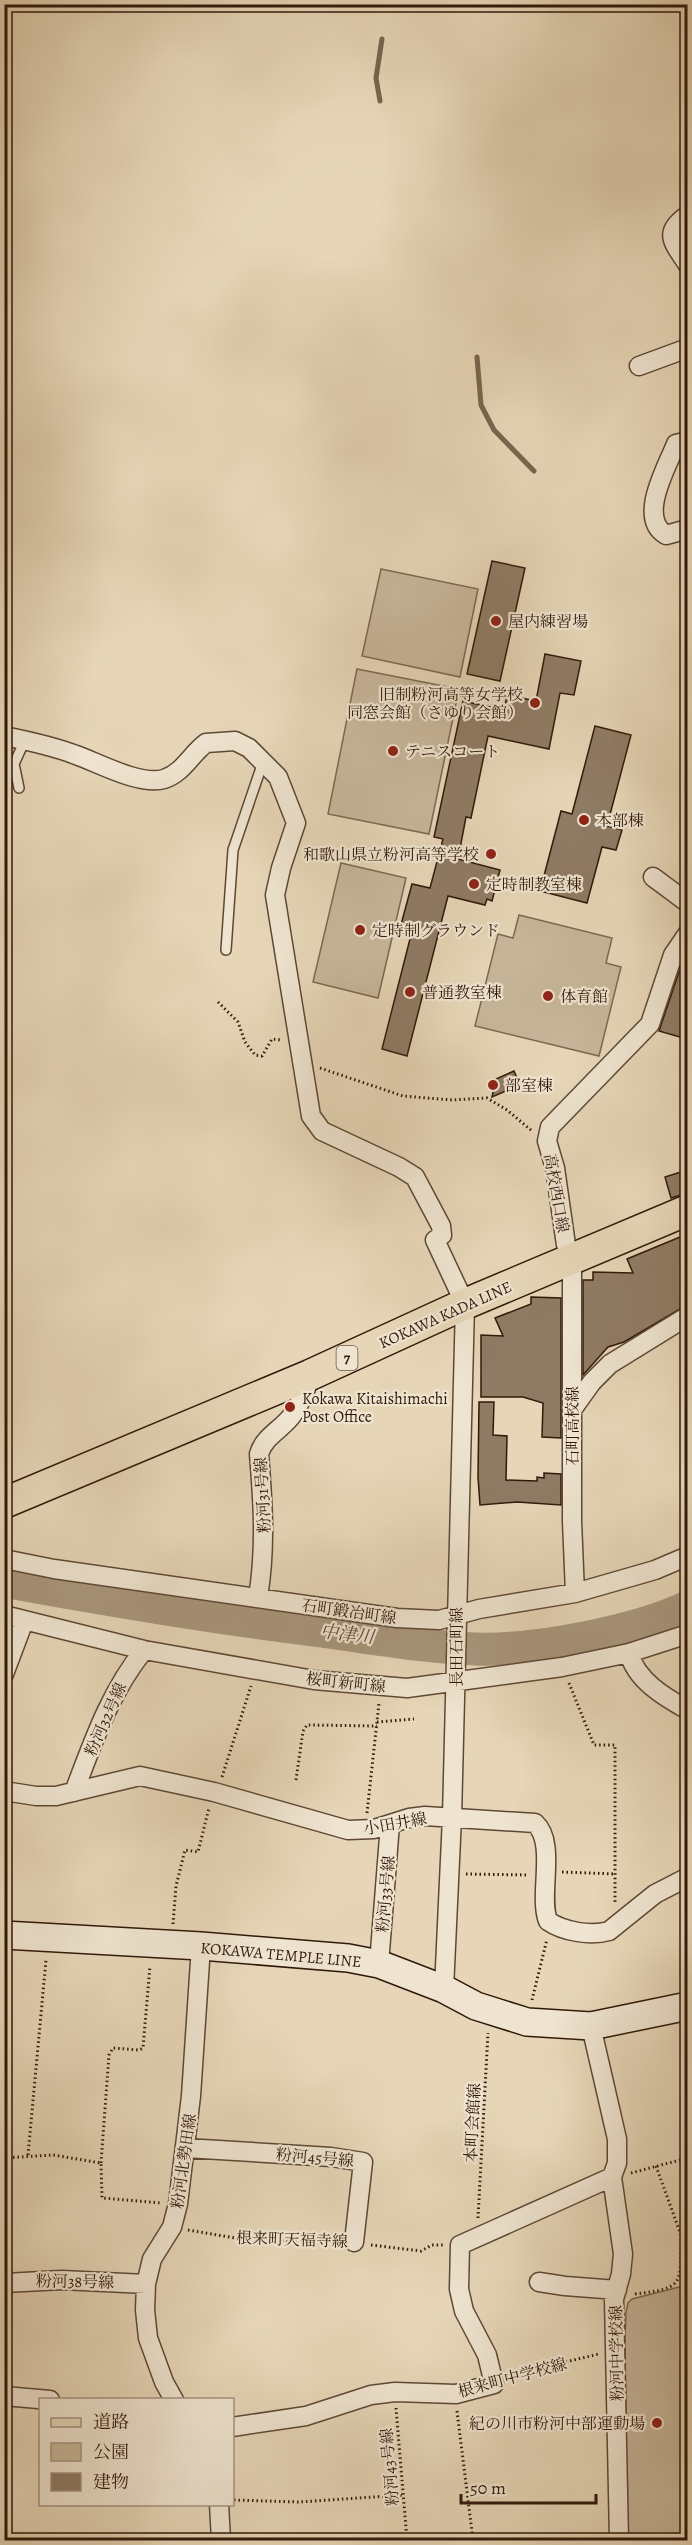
<svg xmlns="http://www.w3.org/2000/svg" width="692" height="2545" viewBox="0 0 692 2545" font-family="Alegreya,'Noto Serif JP',serif">
<style>
.green{fill:#c7b69a;stroke:#7c6852;stroke-width:1.5}
.lines{fill:none;stroke-linecap:round;stroke-linejoin:round}
.stream{stroke:#78644e;stroke-width:5}
.river{stroke:#a8967c;stroke-width:33}
.building{fill:#8f7b64;stroke:#31190a;stroke-width:1.5}
.service-casing{stroke:#5e4835;stroke-width:12}
.minor-casing{stroke:#5e4835;stroke-width:21}
.secondary-casing{stroke:#31190a;stroke-width:30}
.primary-casing{stroke:#31190a;stroke-width:33}
.path{stroke:#31190a;stroke-width:3;stroke-dasharray:1.5 3;stroke-linecap:butt}
.service{stroke:#efe4d0;stroke-width:9}
.minor{stroke:#efe4d0;stroke-width:18}
.secondary{stroke:#efe4d0;stroke-width:27}
.primary{stroke:#e6d6b7;stroke-width:30}
.poi-dot{fill:#8f2418;stroke:#efe4d0;stroke-width:2}
.labels{text-anchor:middle;stroke-width:4.5;stroke-linejoin:round;paint-order:stroke}
.shield{fill:#efe4d0;stroke:#6a5645;stroke-width:1.5}
.shield-label{font-size:15px;font-weight:bold;fill:#31190a}
.poi-label{font-size:16px;fill:#31190a;stroke:#efe4d0;text-anchor:start}
.street-label{font-size:16px;fill:#31190a;stroke:#efe4d0}
.water-label{font-size:18px;font-style:italic;fill:#5b4532;stroke:#efe4d0}
</style>
<rect width="100%" height="100%" fill="#e6d6b7"/>
<filter id="stains"><feTurbulence type="fractalNoise" baseFrequency=".00333" numOctaves="4"/><feColorMatrix values="0 0 0 0 .2 0 0 0 0 .09 0 0 0 0 .02 0 0 0 .5 -.17"/></filter>
<radialGradient id="worn" r=".72"><stop offset=".6" stop-color="#630" stop-opacity="0"/><stop offset="1" stop-color="#630" stop-opacity=".3"/></radialGradient>
<path class="green" d="M381 569 478 589 460 677 362 656Z
M357 669 459 689 429 834 328 814Z
M341 863 406 878 378 998 313 982Z
M519 915 612 938 606 963 621 967 599 1056 475 1026 498 934 513 938Z
M687 2285V2539L631 2540 627 2536 625 2338 626 2312 628 2303 632 2299Z"/>
<g class="lines">
<path class="stream" d="M380 101 376 78 382 39
M477 357 481 405 494 430 534 471"/>
<path class="river" d="M4 1581C107 1600 210 1617 313 1630 367 1637 421 1647 475 1649 534 1651 634 1632 688 1607"/>
</g>
<path class="building" d="M492 561 525 568 500 681 467 674Z
M545 654 581 661 574 695 560 693 549 749 488 736 471 818 466 817 458 859 500 870 492 901 487 899 485 905 448 896 407 1056 382 1049 411 935 399 932 412 884 430 888 443 839 434 837 463 701 504 710 507 695 536 701Z
M595 726 631 735 607 826 622 830 616 850 602 847 587 903 540 891 561 811 572 814Z
M681 966 687 967V1039L659 1031Z
M514 1071 520 1085 492 1097 496 1079Z
M687 1170V1193L671 1198 665 1177Z
M680 1237 683 1244 687 1242V1305L624 1342 608 1347 583 1375V1280H593V1272L633 1273 627 1259Z
M531 1297 561 1298V1438L542 1437 543 1403 523 1397H481V1335L503 1336 495 1318 531 1304Z
M479 1402H494L493 1435 507 1436 506 1480 537 1481V1477L544 1478V1473L561 1474V1505L517 1502 480 1505 478 1477Z"/>
<g class="lines">
<defs>
<path id="service" d="M19 788 14 764 25 740
M226 950 233 850 263 762"/>
<path id="minor" d="M688 215C661 233 674 243 688 265
M639 366 688 348
M688 441 676 444C667 467 637 518 666 535L688 529
M4 736C29 741 53 746 76 755 99 763 140 786 164 779 183 773 191 754 206 743L235 741 249 748 278 777 296 823 281 868 275 895 311 1116 322 1131 399 1167 415 1177 441 1226 442 1235 435 1240 465 1304 452 1817 444 1989
M653 877 688 903
M566 1245 555 1168 547 1141 550 1127 650 1024 673 955 688 933
M572 1259V1521L575 1593
M572 1410 592 1382 610 1364 688 1316
M4 1559 54 1569 397 1618 439 1620 479 1609 575 1593 655 1570 688 1556
M258 1597C266 1549 263 1503 259 1454 264 1436 283 1429 293 1414 301 1402 307 1388 310 1375
M4 1615 144 1650 314 1680 407 1688 562 1667 629 1653 688 1634
M629 1653C636 1680 664 1697 688 1710
M4 1674 24 1621
M4 1791 36 1796H56L140 1776 214 1792 348 1830 374 1829 409 1818 425 1816 535 1823C557 1843 538 1895 548 1921 564 1932 591 1936 609 1931L655 1894 688 1877
M74 1792C93 1742 110 1692 144 1650
M379 1964 390 1824
M591 2026 617 2139V2163L612 2177 623 2254 621 2274 614 2299 619 2540
M186 2148 331 2157 363 2162 354 2242
M539 2282 565 2286 617 2290
M4 2283 62 2280 146 2284
M4 2396 50 2400
M174 2400 164 2382 148 2338 145 2310 146 2284 152 2259 172 2227 178 2204 191 2096 201 1946
M232 2427 306 2416 371 2395 395 2392 456 2394 494 2384 487 2355 464 2311 459 2289 460 2245 612 2177
M219 2504 221 2540"/>
<path id="secondary" d="M4 1935 201 1946 348 1958 379 1964 444 1989 476 2006 527 2022 591 2026 688 2006"/>
<path id="primary" d="M4 1503 310 1375 465 1304 688 1210"/>
</defs>
<use href="#service" class="service-casing"/>
<use href="#minor" class="minor-casing"/>
<use href="#secondary" class="secondary-casing"/>
<use href="#primary" class="primary-casing"/>
<path class="path" d="M218 1002 238 1022 245 1042 255 1055 262 1056 272 1039 281 1040
M320 1068 403 1096 452 1100 487 1098 507 1110 532 1131
M569 1683 594 1745H615V1903
M377 1722 414 1719
M222 1777 251 1686
M296 1780 303 1731 307 1725 377 1726
M367 1813 379 1703
M562 1872 615 1874
M466 1874 529 1875
M173 1924 176 1886 185 1850 198 1852 209 1808
M532 2000 547 1939
M28 2155 46 1960
M4 2158 53 2155 101 2163 102 2198 161 2203
M101 2163 109 2055 113 2048 139 2050 143 2048 150 1966
M656 2166 681 2235
M631 2173 680 2160
M478 2218 488 2033
M188 2230 235 2238 302 2241 306 2238 338 2240
M371 2245 421 2251 432 2245H444
M635 2294C686 2288 680 2284 681 2236L688 2234
M510 2380 557 2364 599 2354
M396 2408 407 2540
M457 2411 473 2540
M234 2500 299 2502 403 2495"/>
<use href="#service" class="service"/>
<use href="#minor" class="minor"/>
<use href="#secondary" class="secondary"/>
<use href="#primary" class="primary"/>
</g>
<g class="poi-dot">
<circle cx="496" cy="621" r="6"/>
<circle cx="535" cy="703" r="6"/>
<circle cx="393" cy="751" r="6"/>
<circle cx="584" cy="820" r="6"/>
<circle cx="491" cy="854" r="6"/>
<circle cx="474" cy="884" r="6"/>
<circle cx="360" cy="930" r="6"/>
<circle cx="410" cy="992" r="6"/>
<circle cx="548" cy="996" r="6"/>
<circle cx="493" cy="1085" r="6"/>
<circle cx="290" cy="1407" r="6"/>
<circle cx="657" cy="2423" r="6"/>
</g>
<g class="labels">
<rect class="shield" x="336.5" y="1346" width="21" height="24" rx="4.5"/>
<g class="shield-label">
<text x="347" y="1363">7</text>
</g>
<g class="poi-label">
<text x="508" y="627">屋内練習場</text>
<text x="523" y="700" text-anchor="end">旧制粉河高等女学校<tspan x="523" dy="18">同窓会館（さゆり会館）</tspan></text>
<text x="405" y="757">テニスコート</text>
<text x="596" y="826">本部棟</text>
<text x="479" y="860" text-anchor="end">和歌山県立粉河高等学校</text>
<text x="486" y="890">定時制教室棟</text>
<text x="372" y="936">定時制グラウンド</text>
<text x="422" y="998">普通教室棟</text>
<text x="560" y="1002">体育館</text>
<text x="505" y="1091">部室棟</text>
<text x="302" y="1404">Kokawa Kitaishimachi<tspan x="302" dy="18">Post Office</tspan></text>
<text x="645" y="2429" text-anchor="end">紀の川市粉河中部運動場</text>
</g>
<g class="street-label">
<text transform="translate(557 1193) rotate(80)" y="6">高校西口線</text>
<text transform="translate(445 1314) rotate(-24)" y="6">KOKAWA KADA LINE</text>
<text transform="translate(572 1426) rotate(-90)" y="6">石町高校線</text>
<text transform="translate(262 1495) rotate(-93)" y="6">粉河31号線</text>
<text transform="translate(349 1611) rotate(8)" y="6">石町鍛冶町線</text>
<text transform="translate(456 1647) rotate(-90)" y="6">長田石町線</text>
<text transform="translate(346 1682) rotate(6)" y="6">桜町新町線</text>
<text transform="translate(105 1719) rotate(-66)" y="6">粉河32号線</text>
<text transform="translate(395 1823) rotate(-10)" y="6">小田井線</text>
<text transform="translate(385 1894) rotate(-85)" y="6">粉河33号線</text>
<text transform="translate(281 1954) rotate(5)" y="6">KOKAWA TEMPLE LINE</text>
<text transform="translate(472 2123) rotate(-87)" y="6">本町会館線</text>
<text transform="translate(315 2157) rotate(5)" y="6">粉河45号線</text>
<text transform="translate(183 2161) rotate(-82)" y="6">粉河北勢田線</text>
<text transform="translate(292 2239) rotate(2)" y="6">根来町天福寺線</text>
<text transform="translate(75 2281) rotate(1)" y="6">粉河38号線</text>
<text transform="translate(616 2353) rotate(-91)" y="6">粉河中学校線</text>
<text transform="translate(512 2377) rotate(-15)" y="6">根来町中学校線</text>
<text transform="translate(389 2467) rotate(-95)" y="6">粉河43号線</text>
</g>
<g class="water-label">
<text transform="translate(347 1634) rotate(7)" y="6">中津川</text>
</g>
</g>
<rect width="692" height="2545" fill="none" stroke="#e6d6b7" stroke-width="24"/>
<rect x="6" y="6" width="680" height="2533" fill="none" stroke="#31190a" stroke-width="3"/>
<rect x="12" y="12" width="668" height="2521" fill="none" stroke="#31190a" stroke-width="1.5"/>
<rect x="39" y="2398" width="195" height="108" fill="#efe4d0" stroke="#a39381" stroke-width="1.5"/>
<rect x="51" y="2418" width="30" height="9" fill="#e6d6b7" stroke="#a39381" stroke-width="1.5"/>
<text x="93" y="2428" font-size="18" fill="#31190a">道路</text>
<rect x="51" y="2443" width="30" height="18" fill="#c7b69a" stroke="#a39381" stroke-width="1.5"/>
<text x="93" y="2458" font-size="18" fill="#31190a">公園</text>
<rect x="51" y="2473" width="30" height="18" fill="#8f7b64" stroke="#a39381" stroke-width="1.5"/>
<text x="93" y="2488" font-size="18" fill="#31190a">建物</text>
<path d="M461 2494v9h135v-9" fill="none" stroke="#31190a" stroke-width="3"/>
<text x="470" y="2494" font-size="18" fill="#31190a" stroke="#efe4d0" stroke-width="4.5" paint-order="stroke">50 m</text>
<rect width="100%" height="100%" filter="url(#stains)"/>
<rect width="100%" height="100%" fill="url(#worn)"/>
</svg>
